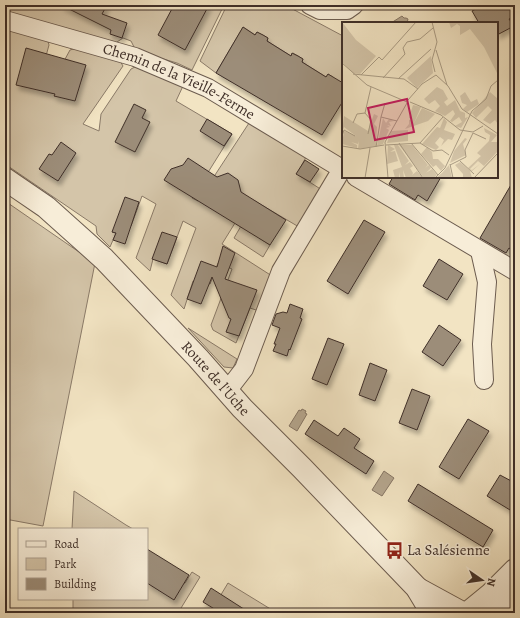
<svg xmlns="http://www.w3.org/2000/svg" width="520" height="618" viewBox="0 0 520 618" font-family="Alegreya,serif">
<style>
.green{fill:#d4c5a9;stroke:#8a7a68}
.water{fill:#b5a68e;stroke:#867665}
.building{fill:#9c8d79;stroke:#3f2f28;filter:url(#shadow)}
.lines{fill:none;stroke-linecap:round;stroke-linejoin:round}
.minor-casing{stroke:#6c5c4f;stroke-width:20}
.tertiary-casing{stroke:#6c5c4f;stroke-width:24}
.minor{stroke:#f7edd8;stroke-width:18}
.tertiary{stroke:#f7edd8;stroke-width:22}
.labels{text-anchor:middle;stroke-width:3;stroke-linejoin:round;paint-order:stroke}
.street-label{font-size:15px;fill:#3f2f28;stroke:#f7edd8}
.poi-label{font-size:15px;fill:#3f2f28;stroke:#f7edd8;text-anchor:start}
.inset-road{fill:none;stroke:#aa9c85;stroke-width:1}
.view{fill:#c2185b;fill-opacity:0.15;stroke:#c2185b;stroke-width:2}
.inset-edge{fill:none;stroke:#3f2f28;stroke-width:2}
</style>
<defs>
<filter id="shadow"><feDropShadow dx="2.5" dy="4.5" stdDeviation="2" flood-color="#0004"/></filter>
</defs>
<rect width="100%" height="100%" fill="#f2e4c3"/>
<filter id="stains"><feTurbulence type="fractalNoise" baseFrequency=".005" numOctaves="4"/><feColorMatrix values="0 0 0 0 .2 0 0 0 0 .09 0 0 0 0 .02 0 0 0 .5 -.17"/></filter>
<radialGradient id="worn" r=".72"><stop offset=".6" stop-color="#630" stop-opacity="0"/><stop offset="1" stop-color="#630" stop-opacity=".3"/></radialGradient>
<path class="green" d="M5 5H224L192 70 177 63 136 51 131 41 123 38 114 44 5 11Z
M227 5H285L343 36V87L333 77 328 74 326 77 302 62 303 59 293 53 291 56 267 41 268 38 257 32 255 35 243 27 216 73 200 61Z
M5 27 47 38 49 45 46 56 64 61 70 50 77 48 120 61 123 66 83 124 99 131 101 114 131 69 139 65 183 86 176 101 232 134 192 198 198 201 249 123 306 157 297 174 322 190 299 227 253 200 235 223 222 244 272 276 259 311 250 308 236 343 213 330 211 325 232 269 218 263 210 284 202 281 201 283 193 281 184 309 171 295 196 228 183 221 167 264 153 259 150 271 136 258 156 204 142 196 131 226 124 223 112 232 116 233 110 247 97 234 96 226 5 164Z
M5 201 95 263 43 526 5 519Z
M241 226 270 245 263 257 234 238Z
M188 328 237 359 233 368 224 367Z
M74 491 126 525 133 529H72Z
M192 572 200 577 178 613H73V599H147V583H185Z
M228 583 277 613H210Z"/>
<path class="water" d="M402 16 404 18H406L408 19 407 23H391Z
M302 409 306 411 305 413 307 414 297 431 289 426 299 410 301 411Z
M384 471 394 478 382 496 372 490Z"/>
<path class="building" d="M61 5H107L102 14 127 23 122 38 110 34 111 30Z
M174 5H209L185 50 158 35Z
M483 5H515V16L509 19 514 26 497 35V23H479L472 11Z
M243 27 255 35 257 32 263 35 268 38 267 41 291 56 292 53 298 56 303 59 302 62 326 77 328 74 343 83V101L322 135 216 73Z
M26 48 86 65 75 101 54 96 55 94 16 85Z
M134 104 146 110 142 118 150 122 135 152 115 142Z
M207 119 232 134 224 146 200 131Z
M61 142 76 153 58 181 39 169 49 154 52 155Z
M188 158 217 177 228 173 238 180 241 192 286 220 270 245 164 180 171 169 183 165Z
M305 160 319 169 310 182 296 174Z
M393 177H441L427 201 418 195 415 200 389 184Z
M515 178V252L509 248 506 253 480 238Z
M125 197 139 202 125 244 113 240 116 233 112 232Z
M364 220 385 232 348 294 327 281Z
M162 232 177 237 167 264 152 259Z
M223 246 235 253 225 279 257 290 239 336 226 332 231 319 229 318 212 277 201 304 187 299 201 261 217 267Z
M439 259 463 274 447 300 423 286Z
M290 304 303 309 300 318 302 319 290 350 289 349 287 356 273 351 276 344H274L280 328 272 325 276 314 283 312 287 313Z
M439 325 461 340 443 366 422 352Z
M328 338 344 344 327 385 312 379Z
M370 363 387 370 375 401 359 395Z
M412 389 430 396 417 430 399 423Z
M468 419 489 431 459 479 439 467Z
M314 420 338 436 344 428 360 439 354 448 374 461 366 474 305 434Z
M500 475 515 483V513L487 496Z
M418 484 493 530 483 547 408 501Z
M147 549 189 575 174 600 147 583Z
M211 588 250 613H221L203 602Z"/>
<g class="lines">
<defs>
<g id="minor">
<path d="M310 5 320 10H347L354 5"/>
<path id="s1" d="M5 20 135 57 208 88 342 169 281 271 244 369 227 391"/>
<path d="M356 177 515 271"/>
<path d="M480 251 487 282 482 344 484 380"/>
</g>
<g id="tertiary">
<path id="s2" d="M5 179 46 207 104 259 198 358 242 408 302 468 417 588 432 613"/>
<path d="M418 589 462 613"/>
<path d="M469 612 491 594 515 570"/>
<path d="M499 613 512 579"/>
</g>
</defs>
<use href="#minor" class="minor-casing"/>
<use href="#tertiary" class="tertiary-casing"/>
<use href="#minor" class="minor"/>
<use href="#tertiary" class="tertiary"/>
</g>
<defs>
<symbol id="bus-bare" viewBox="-9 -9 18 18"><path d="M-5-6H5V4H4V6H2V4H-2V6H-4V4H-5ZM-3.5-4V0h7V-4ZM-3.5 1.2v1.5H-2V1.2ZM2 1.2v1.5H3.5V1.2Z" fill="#8f2418" stroke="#f7edd8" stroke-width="2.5" paint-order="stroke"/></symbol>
</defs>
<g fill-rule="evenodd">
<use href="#bus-bare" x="382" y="538" width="25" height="25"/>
</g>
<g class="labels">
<g class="street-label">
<text dy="5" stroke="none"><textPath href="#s1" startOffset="185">Chemin de la Vieille-Ferme</textPath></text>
<text dy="5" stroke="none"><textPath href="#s2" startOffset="291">Route de l'Uche</textPath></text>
</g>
<g class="poi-label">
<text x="407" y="555">La Salésienne</text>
</g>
</g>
<g transform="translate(342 22)">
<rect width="156" height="156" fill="#f2e4c3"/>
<path d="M0 0 14 18 34 34 18 52 11 51 0 40ZM107 0H156V53L142 25 128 7 118 13V4L115 2 109 6ZM89 34 91 51 75 66 65 56ZM95 65 101 68 106 77 102 80 105 84 113 78 118 89 123 91V96L126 95 119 106 113 104 120 100 117 95 110 100 108 99 113 92 111 88 103 94 93 89 98 84 93 78 87 82 82 77ZM123 70 129 80 135 77 137 82 125 90 121 87 125 83 120 81 118 74ZM148 70 156 77V102L153 98 148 102 141 98 150 88 146 84 134 96 130 91ZM71 83 79 85 72 101 80 86 93 92 86 99 63 107 67 102V98L70 97 67 96ZM32 92 36 94 32 102 35 105 34 124 16 127 17 119 16 122 9 120 15 123V126L0 122 2 109 14 114 2 105 0 110 2 94 26 109ZM41 96 44 101 47 97 52 99 47 100 49 104 45 103 48 105 44 106 47 108 41 122 35 124ZM102 96 105 100 102 108 113 112 110 118 106 117 99 124 102 118 98 115 93 121 97 125 94 128 80 122 95 105 98 106ZM142 106 155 113 149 120H156V129L142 144 136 139 128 147 130 148 138 142 130 149 126 146 139 134 135 131 147 119 148 113 143 110ZM66 108V119L45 121 49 109ZM123 116 125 117 121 122 124 133 108 141 112 129ZM46 123 53 127 48 130 53 129 56 139 45 142ZM52 123H56L67 139 63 143 68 140 71 144 68 146 71 151 70 153 75 149 81 156H64L61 148 62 156H58L57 150V156H53L51 148 60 145ZM57 123H70L86 143 83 146 87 143 89 146 84 151 90 147 95 153 92 156H82ZM85 125 90 130 91 137H96L103 144 99 149 94 143 91 145 79 132ZM118 140 128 149 130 156H121V152L113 143ZM107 143 110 156H94L100 151Z" fill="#d4c5a9"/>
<path class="inset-road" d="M90 0 95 20 90 38 93 50M94 28 105 63M0 41 25 63 65 80M11 52 62 57 76 67M19 53 37 35 40 38 74 0M94 53 106 64 120 87 156 112M41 56 63 32 61 26 65 20 78 17 91 6M56 57 89 27M66 78 80 62 94 53M68 80 99 93 118 108 131 110 141 104M39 95 43 81M11 101 15 92 23 91M131 111 144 117M26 112 29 98 23 91 29 65M0 114 2 108 13 114M57 121 81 156M69 121 96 153M78 121 101 95M44 123 78 121 91 129 100 128 107 133M0 124 18 127 42 123M34 125 39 95 55 99M118 139 132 152M108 142 111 156M108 143 124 135 123 128 131 111M23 156 28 126M46 156 43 120 65 81M93 156 103 146 130 89 144 77 149 64 156 58M132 156 156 131"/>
<path class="view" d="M65 77 72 110 33 118 26 86Z"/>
<rect width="156" height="156" class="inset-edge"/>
</g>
<rect width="520" height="618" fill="none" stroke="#f2e4c3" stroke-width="20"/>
<rect x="6" y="6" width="508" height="606" fill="none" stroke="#3f2f28" stroke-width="2"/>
<rect x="10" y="10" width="500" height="598" fill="none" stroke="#3f2f28"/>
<rect x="18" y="528" width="130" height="72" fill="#f7edd8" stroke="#ada192"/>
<rect x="26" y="541" width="20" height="6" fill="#f7edd8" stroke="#ada192"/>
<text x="54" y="548" font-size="12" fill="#3f2f28">Road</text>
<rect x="26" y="558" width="20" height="12" fill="#d4c5a9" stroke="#ada192"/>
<text x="54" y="568" font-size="12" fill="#3f2f28">Park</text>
<rect x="26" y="578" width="20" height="12" fill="#9c8d79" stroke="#ada192"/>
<text x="54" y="588" font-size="12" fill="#3f2f28">Building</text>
<g transform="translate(482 580) rotate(103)" stroke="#f7edd8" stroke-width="3" paint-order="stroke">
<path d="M0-3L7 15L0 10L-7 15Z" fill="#3f2f28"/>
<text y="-6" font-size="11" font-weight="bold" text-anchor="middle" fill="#3f2f28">N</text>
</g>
<rect width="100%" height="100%" filter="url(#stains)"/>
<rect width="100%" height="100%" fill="url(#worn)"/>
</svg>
